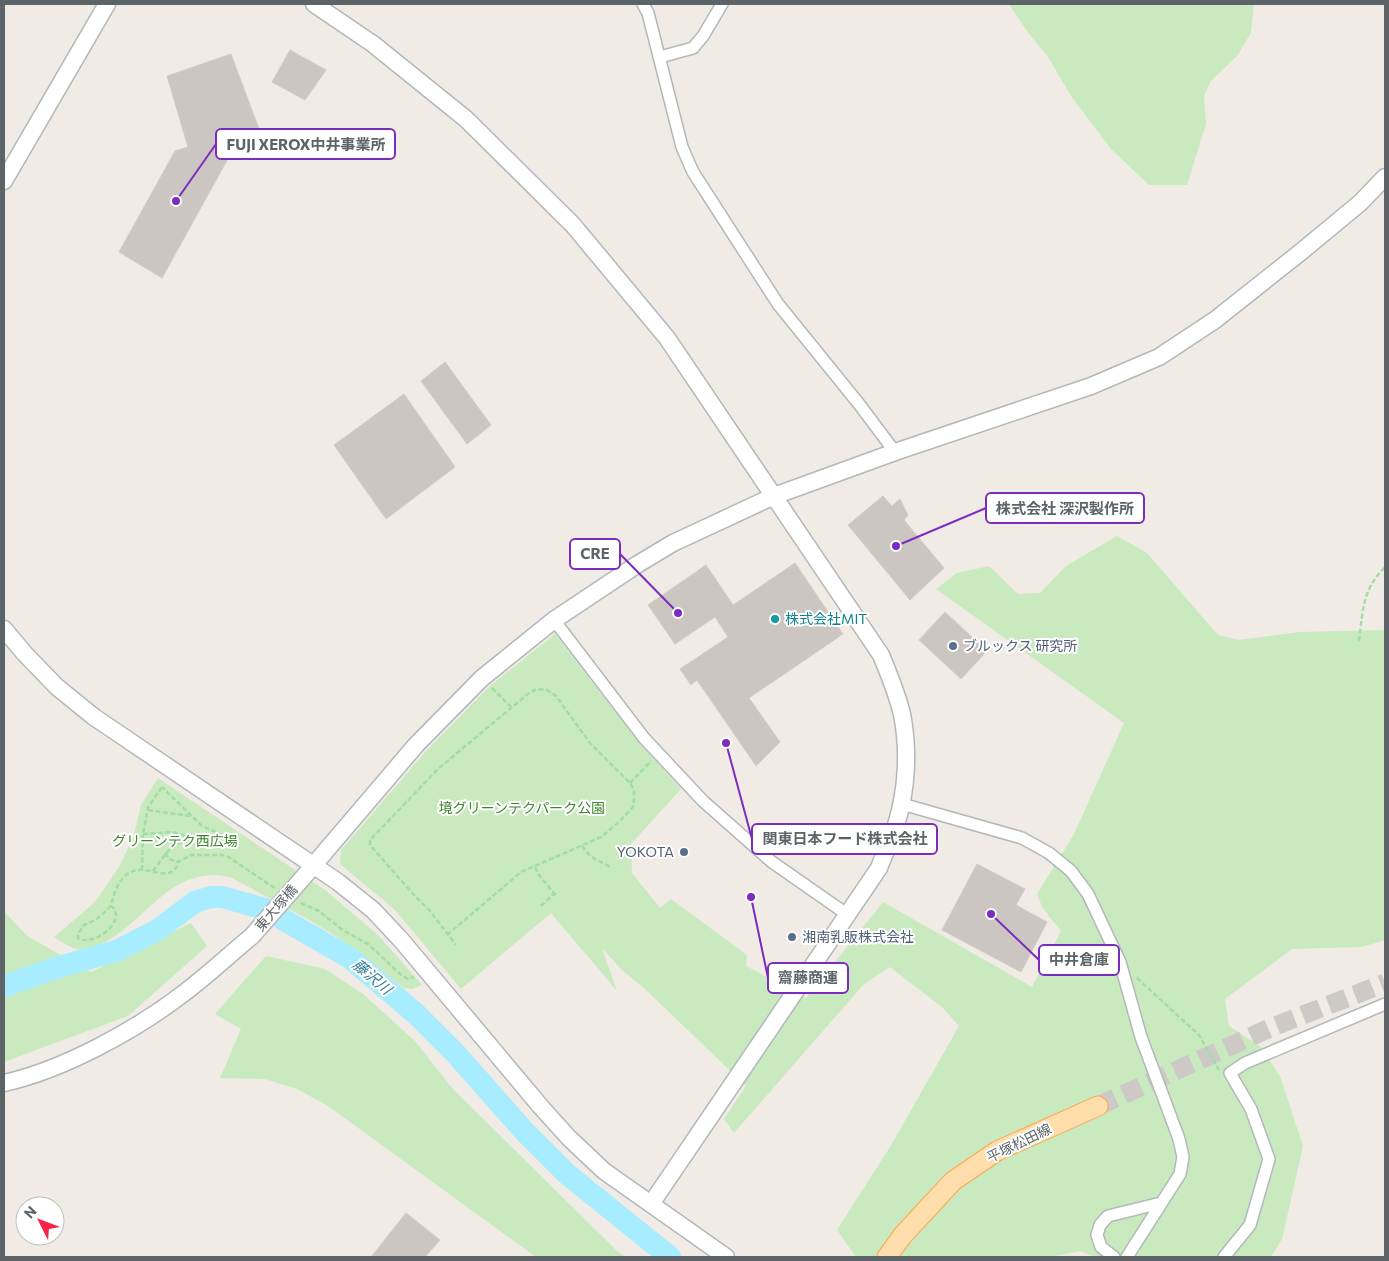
<svg xmlns="http://www.w3.org/2000/svg" width="1389" height="1261" viewBox="0 0 1389 1261" font-family="Commissioner,'Noto Sans JP',sans-serif">
<style>
.green{fill:#c9eabf}
.lines{fill:none;stroke-linecap:round;stroke-linejoin:round}
.river{stroke:#a7edff;stroke-width:22}
.building{fill:#ccc6c2;stroke:#d6cbc3}
.primary-tunnel{stroke:#ccc9c6;stroke-width:19;stroke-dasharray:19 9;stroke-linecap:butt}
.street-casing{stroke:#b3b8bb;stroke-width:14}
.secondary-casing{stroke:#b1b8bb;stroke-width:19}
.primary-casing{stroke:#ffa450;stroke-width:21}
.path{stroke:#a1dea3;stroke-width:2.5;stroke-dasharray:5 2.5;stroke-linecap:butt}
.street{stroke:#fff;stroke-width:11}
.secondary{stroke:#fff;stroke-width:16}
.primary{stroke:#ffdeac;stroke-width:19}
.secondary-bridge-casing{stroke:#b1b8bb;stroke-width:19;stroke-linecap:butt}
.secondary-bridge{stroke:#fff;stroke-width:16}
.culture-dot{fill:#0f9aa8;stroke:#fff;stroke-width:2}
.service-dot{fill:#5c6f8a;stroke:#fff;stroke-width:2}
.labels{text-anchor:middle;stroke-width:4;stroke-linejoin:round;paint-order:stroke}
.culture-label{font-size:14px;fill:#0d838f;stroke:#fff;text-anchor:start}
.service-label{font-size:14px;fill:#4e5e75;stroke:#fff;text-anchor:start}
.park-label{font-size:14px;fill:#3d862d;stroke:#fff}
.street-label{font-size:14px;fill:#5d6467;stroke:#fff}
.water-label{font-size:15px;font-style:italic;fill:#2f7a96;stroke:#fff}
.leader{fill:none;stroke:#7b2cbf;stroke-width:2}
.callout-dot{fill:#7b2cbf;stroke:#fff;stroke-width:2}
.callout{fill:#fff;stroke:#7b2cbf;stroke-width:2}
.callout-label{font-size:15px;text-anchor:middle;font-weight:bold;fill:#5d6467}
</style>
<rect width="100%" height="100%" fill="#f1ebe5"/>
<path class="green" d="M1009 4H1254L1251 33 1237 56 1211 81 1204 96 1206 124 1187 185H1149L1111 149 1071 96 1048 57 1027 31Z
M1117 536 1147 553 1218 635 1239 640 1300 632 1385 630V940L1362 947 1292 949 1225 999 1229 1026 1260 1046 1280 1076 1303 1146 1282 1239 1271 1257H1095L1080 1251 1051 1257H856L837 1230 890 1147 959 1026 943 1008 890 967 864 984 734 1133 724 1119 746 1086 645 989 621 969 602 948 617 991 551 913 461 989 395 910 340 864 341 850 427 750 491 685 555 634 636 739 681 789 631 844 632 873 660 908 671 899 747 955 746 966 806 998 883 902 1032 987 1061 931 1043 909 1037 894 1074 834 1124 723 936 589 957 573 989 566 1018 594 1040 593 1066 566Z
M158 778 325 890 378 935 422 985 412 989 404 988 337 937 311 921 230 877C169 864 146 924 99 945 94 947 86 950 81 950 71 949 62 942 54 937L95 902 119 867 133 838 141 805Z
M4 911 27 936 91 972 191 923 207 946 128 1016 4 1062Z
M266 956 325 969 363 994 415 1041 452 1088 617 1251 626 1257H536L328 1106 297 1089 265 1079 220 1078 241 1029 215 1014Z"/>
<g class="lines">
<path class="river" d="M4 986 62 966 116 951 156 931 195 902 211 897H222L265 909 350 958 415 1013 456 1054 525 1132 567 1174 670 1257"/>
</g>
<path class="building" d="M290 50 326 70 305 100 272 82Z
M231 54 259 129 240 137 162 278 119 252 175 151 188 147 167 76Z
M445 362 491 425 467 444 421 381Z
M404 394 455 467 386 519 334 445Z
M883 496 892 506 900 499 908 515 904 520 944 568 910 600 848 525Z
M795 563 843 634 749 698 780 742 756 766 697 680 691 685 680 669 728 637 715 617 675 644 648 605 706 565 733 605Z
M945 612 987 651 961 679 919 640Z
M977 864 1025 889 1016 905 1047 922 1021 972 942 930Z
M406 1213 440 1240 425 1257H371Z"/>
<g class="lines">
<path class="primary-tunnel" d="M1098 1106 1270 1028 1385 983"/>
<defs>
<path id="street" d="M643 4 648 13 682 147 693 172 778 304 859 404 895 452
M660 57 693 48 703 36 722 4
M554 620 644 738 703 801 772 862 848 915
M902 804 1022 838 1049 853 1071 871 1088 894 1120 962 1141 1037 1179 1139 1183 1157 1180 1174 1127 1257
M1114 1257 1101 1247 1097 1235 1100 1225 1108 1216 1161 1203
M1224 1257 1250 1225 1269 1159 1251 1109 1230 1073 1245 1063 1385 1004"/>
<path id="secondary" d="M314 4 373 44 466 119 573 225 667 338 881 655C889 674 897 694 902 714 909 750 907 790 896 825 892 840 884 854 879 868L651 1204
M4 181 107 4
M4 629 25 654 57 687 94 717 338 882 373 910 402 941 541 1107 569 1138 604 1171 726 1257
M301 880 416 745 482 678 554 620 638 564 673 543 774 496 895 452 1091 386 1159 357 1215 320 1302 251 1360 203 1385 177
M4 1083C63 1070 136 1030 184 993 208 975 229 955 252 936"/>
<path id="primary" d="M887 1257 903 1235 953 1181 997 1151 1098 1106"/>
</defs>
<use href="#street" class="street-casing"/>
<use href="#secondary" class="secondary-casing"/>
<use href="#primary" class="primary-casing"/>
<path class="path" d="M1359 641C1363 610 1362 590 1385 567
M492 688 511 707
M630 783 651 761
M148 810 190 816
M143 834 172 832 202 840 218 842 221 839 220 834 202 826 162 787
M582 846 590 856 612 868
M165 853 169 859 178 862 191 855H222L227 856 276 889
M535 867 539 875 557 897
M142 870 143 834 148 807 162 787
M153 871C167 853 168 845 192 839
M301 903 319 911 344 931 368 944 400 974 408 979 414 977
M111 906 97 919 84 925 78 934V938C94 948 129 919 111 906 114 892 120 873 137 870 150 868 174 883 178 862
M541 906 555 893
M447 935 521 872 601 837 620 821 633 807 634 799V790L630 783 590 743 556 696 547 690 537 689 529 693 439 768 370 840V845L414 895 430 911 456 945
M1137 978 1199 1035 1219 1070"/>
<use href="#street" class="street"/>
<use href="#secondary" class="secondary"/>
<use href="#primary" class="primary"/>
<defs>
<path id="secondary-bridge" d="M252 936 301 880"/>
</defs>
<use href="#secondary-bridge" class="secondary-bridge-casing"/>
<use href="#secondary-bridge" class="secondary-bridge"/>
</g>
<circle class="culture-dot" cx="775" cy="619" r="5"/>
<g class="service-dot">
<circle cx="953" cy="646" r="5"/>
<circle cx="684" cy="852" r="5"/>
<circle cx="792" cy="937" r="5"/>
</g>
<g class="labels">
<g class="culture-label">
<text x="785" y="624">株式会社MIT</text>
</g>
<g class="service-label">
<text x="963" y="651">ブルックス 研究所</text>
<text x="674" y="857" text-anchor="end">YOKOTA</text>
<text x="802" y="942">湘南乳販株式会社</text>
</g>
<g class="park-label">
<text x="522" y="813">境グリーンテクパーク公園</text>
<text x="175" y="846">グリーンテク西広場</text>
</g>
<g class="street-label">
<text transform="translate(276 908) rotate(-49)" y="5">東大塚橋</text>
<text transform="translate(1019 1143) rotate(-26)" y="5">平塚松田線</text>
</g>
<g class="water-label">
<text transform="translate(372 977) rotate(40)" y="5">藤沢川</text>
</g>
</g>
<path class="leader" d="M176 201L216 144M896 546L986 508M678 613L620 554M726 743L752 839M991 914L1039 960M751 897L768 978"/>
<g class="callout-dot">
<circle cx="176" cy="201" r="5"/>
<circle cx="896" cy="546" r="5"/>
<circle cx="678" cy="613" r="5"/>
<circle cx="726" cy="743" r="5"/>
<circle cx="991" cy="914" r="5"/>
<circle cx="751" cy="897" r="5"/>
</g>
<g class="callout">
<rect x="216" y="129" width="179" height="30" rx="5"/>
<rect x="986" y="493" width="158" height="30" rx="5"/>
<rect x="570" y="539" width="50" height="30" rx="5"/>
<rect x="752" y="824" width="185" height="30" rx="5"/>
<rect x="1039" y="945" width="80" height="30" rx="5"/>
<rect x="768" y="963" width="80" height="30" rx="5"/>
</g>
<g class="callout-label">
<text x="306" y="150">FUJI XEROX中井事業所</text>
<text x="1065" y="514">株式会社 深沢製作所</text>
<text x="595" y="559">CRE</text>
<text x="845" y="844">関東日本フード株式会社</text>
<text x="1079" y="965">中井倉庫</text>
<text x="808" y="983">齋藤商運</text>
</g>
<rect width="1389" height="1261" fill="none" stroke="#5d6467" stroke-width="10"/>
<g transform="translate(40 1221) rotate(312)"><circle r="24" fill="#ffffff" stroke="#bec1c2"/>
<path d="M0-4L9 19L0 12L-9 19Z" fill="#fa2244"/>
<text y="-8" font-size="14" font-weight="bold" text-anchor="middle" fill="#5d6467">N</text>
</g>
</svg>
